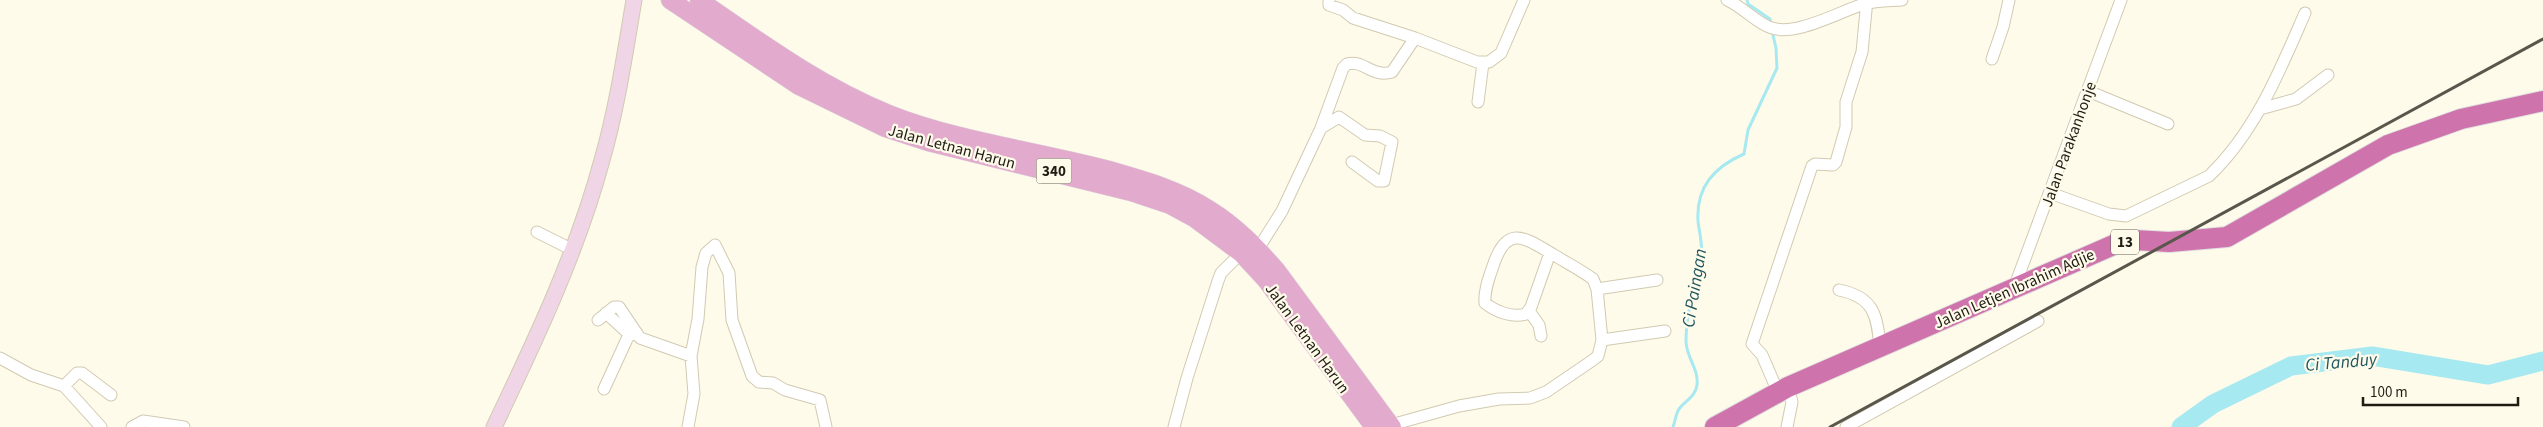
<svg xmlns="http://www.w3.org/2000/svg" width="2543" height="427" viewBox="0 0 2543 427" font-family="'Source Sans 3',sans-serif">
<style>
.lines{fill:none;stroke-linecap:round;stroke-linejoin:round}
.stream{stroke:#a7e9f0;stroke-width:3}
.river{stroke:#a7e9f0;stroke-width:19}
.street-casing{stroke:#d1cab1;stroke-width:13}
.secondary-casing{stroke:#d1cab1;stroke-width:17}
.primary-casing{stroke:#e0dfde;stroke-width:19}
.highway-casing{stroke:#e0dfde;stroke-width:22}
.street{stroke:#fff;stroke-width:11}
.secondary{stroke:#f0d5e6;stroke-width:15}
.primary{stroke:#e2abcd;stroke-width:18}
.highway{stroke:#ce73ab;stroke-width:20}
.rail{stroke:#59564b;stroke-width:3}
.labels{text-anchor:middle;stroke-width:4.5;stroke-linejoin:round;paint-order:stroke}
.shield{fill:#fffbeb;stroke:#625f54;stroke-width:1}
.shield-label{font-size:15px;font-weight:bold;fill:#1f1c13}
.street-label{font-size:16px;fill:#1f1c13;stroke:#fffbeb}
.water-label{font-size:18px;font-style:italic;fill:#21585e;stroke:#fffbeb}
</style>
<rect width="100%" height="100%" fill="#fffbeb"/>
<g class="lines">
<path class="stream" d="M1747 0 1748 4 1770 19 1771 25
M1673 427C1675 422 1676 413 1679 409 1685 401 1696 396 1697 385 1699 369 1686 357 1686 341 1686 312 1696 283 1701 255 1703 244 1699 232 1698 221 1696 187 1714 167 1744 154L1748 130 1777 68 1776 48 1772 31"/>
<path class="river" d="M2181 427 2213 404 2291 366 2372 356 2488 375 2543 361"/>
<defs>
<path id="street" d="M1329 0V5L1343 10 1353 18 1415 38
M1727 0C1743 7 1754 21 1769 27 1794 38 1838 12 1864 4 1876 1 1889 1 1902 0
M1992 59 2003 27 2009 0
M2088 91 2168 124
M1478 102 1483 63
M2260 109 2296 99 2328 75
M1321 128 1339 117 1365 135 1380 136 1392 142 1384 181H1378L1352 162
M2050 193 2109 214 2126 216 2209 176C2256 131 2280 70 2305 13
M537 232 573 250
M1258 249 1282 211 1321 128 1343 68 1347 64C1363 59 1372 78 1392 72L1415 38 1477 62H1489L1501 53 1524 0
M2014 288 2121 0
M1597 289 1657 280
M1839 290C1874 297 1877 315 1880 347
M1529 311 1539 325 1541 336
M606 313 630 335
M598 320 614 307H619L640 338 691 356
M1602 340 1665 331
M0 358 31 375 64 386 101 427
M64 386 77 373H82L111 395
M604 389 627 339 630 335 636 334
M1778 392 1762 355 1752 344 1812 166 1815 164 1833 165 1836 162 1846 127V102L1862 52 1867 0
M1391 425 1459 406 1499 399 1530 398 1546 392 1593 360 1598 356 1602 340 1597 289 1593 279C1581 270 1567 263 1554 255 1525 238 1507 223 1493 266 1489 278 1484 290 1485 303 1496 312 1513 318 1526 314L1531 307 1550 253
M132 427 143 421 184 427
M688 427 694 394 691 356 698 319 702 267 706 253 715 245 729 273 732 320 752 376 759 382 773 383 785 390 820 400 826 427
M1174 427 1187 378 1218 281 1221 273 1241 253
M1787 427 1792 402 1788 387
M1846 427 2038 321"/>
<path id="secondary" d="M494 427C535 341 577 253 602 160 617 108 625 53 634 0"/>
<path id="primary" d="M670 0 799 86 885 128 928 142 1131 192 1170 205 1194 218 1241 253 1266 280 1374 427
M699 0C760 42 820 86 889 114 957 141 1038 151 1109 170 1144 180 1179 190 1210 210 1236 226 1257 248 1277 271L1392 427"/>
<path id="highway" d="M1715 427 1788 387 2118 243 2134 240 2169 242 2227 237 2388 145 2461 119 2543 101"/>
</defs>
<use href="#street" class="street-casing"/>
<use href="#secondary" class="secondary-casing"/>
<use href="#primary" class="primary-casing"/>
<use href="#highway" class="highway-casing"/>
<use href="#street" class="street"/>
<use href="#secondary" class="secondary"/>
<use href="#primary" class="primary"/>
<use href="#highway" class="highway"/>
<path class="rail" d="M1830 427 2543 39"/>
</g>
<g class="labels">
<g class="shield">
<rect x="1036.5" y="158.5" width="35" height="25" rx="4"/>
<rect x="2111" y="229.5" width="28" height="25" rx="4"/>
</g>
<g class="shield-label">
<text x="1054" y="176">340</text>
<text x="2125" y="247">13</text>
</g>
<g class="street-label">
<text transform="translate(2068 144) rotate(-70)" y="6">Jalan Parakanhonje</text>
<text transform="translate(952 146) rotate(15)" y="6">Jalan Letnan Harun</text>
<text transform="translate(2014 288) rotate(-24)" y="6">Jalan Letjen Ibrahim Adjie</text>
<text transform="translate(1308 338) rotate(54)" y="6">Jalan Letnan Harun</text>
</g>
<g class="water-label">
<text transform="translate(1694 288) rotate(-81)" y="6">Ci Paingan</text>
<text transform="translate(2341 362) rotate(-5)" y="6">Ci Tanduy</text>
</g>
</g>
<path d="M2363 397v8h155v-8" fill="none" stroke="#1f1c13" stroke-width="2.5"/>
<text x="2370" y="397" font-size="15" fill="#1f1c13" stroke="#fffbeb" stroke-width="4" paint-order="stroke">100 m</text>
</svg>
